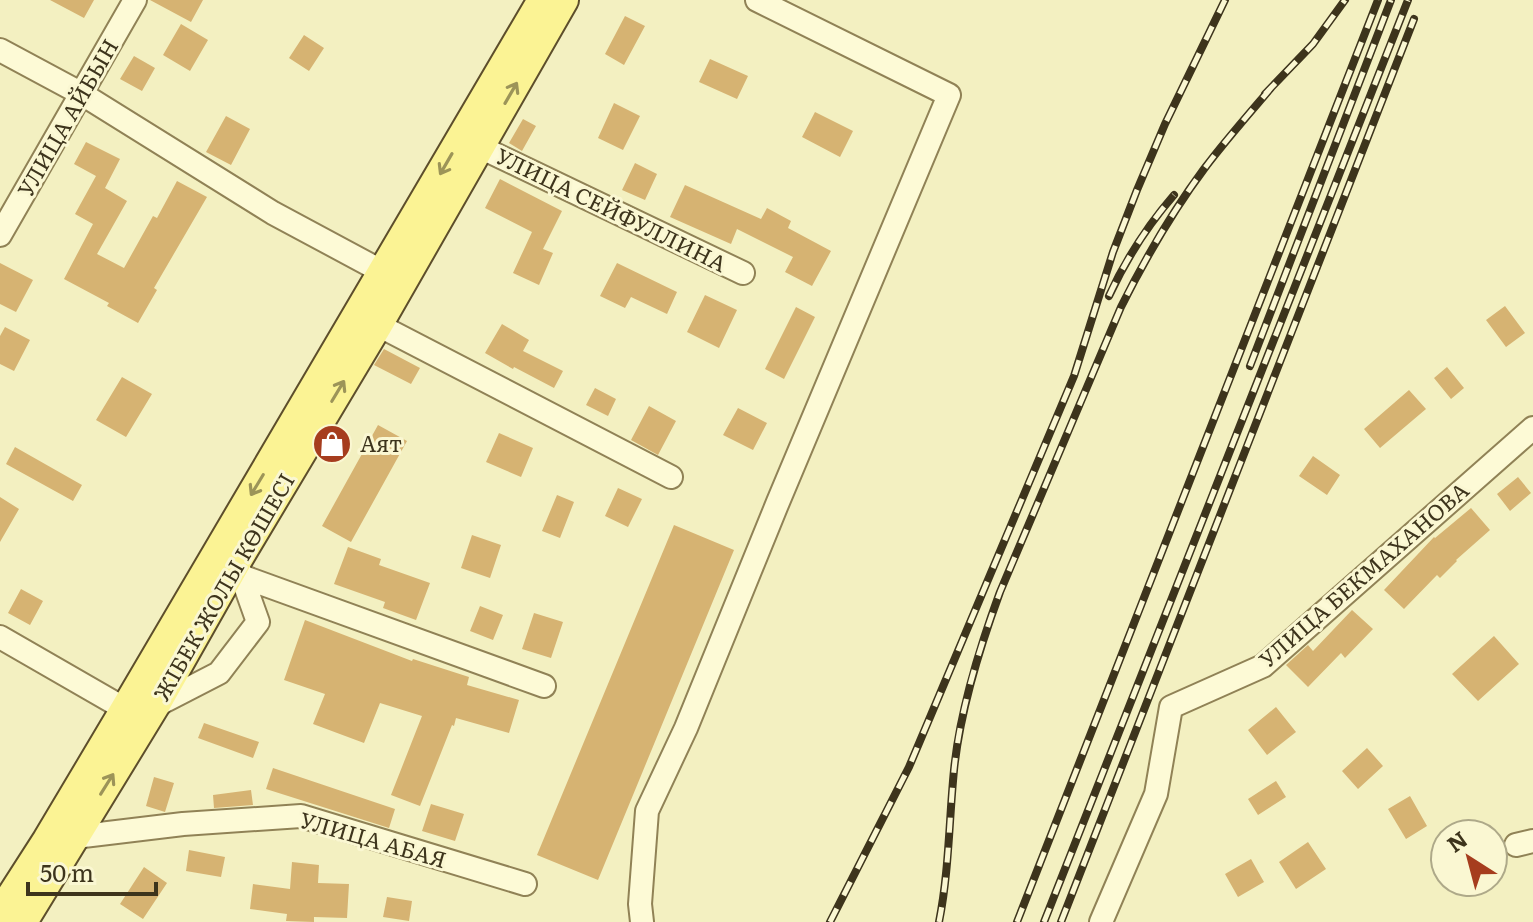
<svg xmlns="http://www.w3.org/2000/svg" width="1533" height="922" viewBox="0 0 1533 922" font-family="Literata,serif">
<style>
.building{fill:#d6b372}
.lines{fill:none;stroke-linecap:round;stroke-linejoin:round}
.minor-casing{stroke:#908256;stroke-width:26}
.major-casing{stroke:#5d4e2b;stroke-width:32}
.minor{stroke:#fdfad6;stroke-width:22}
.major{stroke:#fbf394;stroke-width:28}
.rail-casing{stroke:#3d341c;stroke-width:8}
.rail{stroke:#faf7d2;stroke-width:5;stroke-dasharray:15;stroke-linecap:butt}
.oneway{stroke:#9c9458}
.labels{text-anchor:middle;stroke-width:6;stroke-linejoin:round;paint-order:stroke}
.street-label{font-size:22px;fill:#3d341c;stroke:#faf7d2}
.poi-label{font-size:22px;fill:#3d341c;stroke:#faf7d2;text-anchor:start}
</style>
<rect width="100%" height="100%" fill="#f3f0c1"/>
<path class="building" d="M50 0H94L84 18Z
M150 0H203L191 22Z
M625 16 645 26 624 65 605 54Z
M181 24 208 40 190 71 163 55Z
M304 35 324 48 309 71 289 58Z
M134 56 155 68 142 91 120 79Z
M710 59 748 76 737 99 699 82Z
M614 103 640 116 623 150 598 138Z
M815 112 853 131 840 157 802 137Z
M226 116 250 129 231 165 206 152Z
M523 119 536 126 522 151 509 143Z
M86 142 120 159 105 188 127 201 97 254 124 268 153 216 157 218 177 181 207 197 154 288 157 290 138 323 107 306 109 303 64 279 93 224 75 214 96 176 74 164Z
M635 163 657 174 645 200 622 190Z
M500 179 562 211 543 249 553 253 539 285 513 273 532 232 485 208Z
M685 185 761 219 767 208 791 221 788 228 831 251 812 286 785 272 793 257 737 229 731 244 670 217Z
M0 263 33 280 16 312 0 304Z
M617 263 677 292 667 314 631 297 625 308 600 296Z
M705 295 737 310 719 348 687 332Z
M1505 306 1525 333 1506 347 1486 320Z
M796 307 815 317 784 379 765 369Z
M502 324 529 340 523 351 563 371 554 388 514 367 513 369 485 353Z
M5 327 30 340 14 371 0 364V336Z
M384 349 420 368 411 384 374 365Z
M1447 367 1464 388 1451 399 1434 378Z
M122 377 152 394 126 437 96 420Z
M595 388 616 399 608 416 586 405Z
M1409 390 1426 409 1380 448 1364 429Z
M649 406 676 421 658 455 631 440Z
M738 408 767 423 753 450 723 435Z
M378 425 407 441 351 542 322 526Z
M499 433 533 448 521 477 486 462Z
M15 447 82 485 73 501 6 464Z
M1313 456 1340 475 1327 495 1299 476Z
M1518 477 1531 493 1510 511 1497 494Z
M618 488 642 499 628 527 605 516Z
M557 495 574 502 560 538 542 531Z
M0 497 19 509 0 542Z
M1471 508 1490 530 1456 560 1457 561 1440 578 1437 575 1404 609 1384 590 1434 537 1435 538Z
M674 525 734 550 598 880 537 855Z
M472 535 501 545 490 578 461 568Z
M348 547 381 559 379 565 430 583 416 620 383 608 385 602 334 584Z
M21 589 43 601 30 625 8 613Z
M480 606 503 615 493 640 470 631Z
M1352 610 1373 629 1345 658 1341 653 1308 687 1286 665 1308 645 1313 651Z
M534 613 563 622 551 658 522 649Z
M305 620 412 661 413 659 469 677 467 685 519 700 509 733 456 718 454 726 452 725 420 806 391 795 422 716 380 703 364 743 313 724 325 694 284 680Z
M1494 636 1519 664 1478 701 1452 674Z
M1276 707 1296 732 1267 755 1248 730Z
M204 723 259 742 253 758 198 738Z
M1367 748 1383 766 1358 789 1342 771Z
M273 768 395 809 389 828 266 789Z
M154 777 174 783 165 812 146 806Z
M1276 781 1286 797 1258 815 1248 799Z
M251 790 253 805 214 808 213 795Z
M1410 796 1427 826 1406 839 1388 809Z
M431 804 464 814 455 841 422 831Z
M1308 842 1326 869 1296 889 1279 862Z
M189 850 225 857 221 877 186 871Z
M1251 859 1264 882 1238 897 1225 874Z
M292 862 319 865 318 883 349 884 347 918 314 917V922L286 921 287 914 250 909 253 884 290 889Z
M144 867 167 883 143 919 120 904Z
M387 897 412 901 409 921 383 917Z"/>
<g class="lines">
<defs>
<path id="minor" d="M0 50 82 94 273 213 383 272
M480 147 743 273
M0 235 135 0
M378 325 671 477
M241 576 544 686
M0 637 125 709
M155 706 219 673 258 622 238 566
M75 837 183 824 301 816 525 884
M1516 845 1533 841
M642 922 640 904 647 811 686 728 778 502 949 95 757 0
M1101 922 1156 794 1171 707 1263 666 1533 428"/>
<path id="major" d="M0 913 47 840 125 709 542 0
M23 922 155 706 237 561 378 325 564 0"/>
</defs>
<use href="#minor" class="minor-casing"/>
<use href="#major" class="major-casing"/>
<use href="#minor" class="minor"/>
<use href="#major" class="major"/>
<defs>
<path id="rail" d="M1265 94 1313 44 1345 0
M1109 296C1126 259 1148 225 1174 195
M1250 366 1391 0
M830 922 909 767 1074 376 1113 252 1137 190 1165 124 1225 0
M939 922C949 872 949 820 954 770 960 710 979 649 1000 592L1121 307C1145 259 1172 212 1204 169 1225 141 1248 115 1271 88
M1017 922 1378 0
M1044 922 1408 0
M1061 922 1414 19"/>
</defs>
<use href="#rail" class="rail-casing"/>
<use href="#rail" class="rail"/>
</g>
<defs><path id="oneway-shaft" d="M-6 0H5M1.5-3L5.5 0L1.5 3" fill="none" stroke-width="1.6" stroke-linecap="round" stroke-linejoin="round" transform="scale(2)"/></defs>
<g class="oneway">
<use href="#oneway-shaft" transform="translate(511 93) rotate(-60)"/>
<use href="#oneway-shaft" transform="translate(446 164) rotate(120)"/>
<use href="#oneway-shaft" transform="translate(338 391) rotate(-59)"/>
<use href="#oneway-shaft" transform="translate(257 485) rotate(121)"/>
<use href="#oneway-shaft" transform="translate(107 784) rotate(-58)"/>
</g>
<defs>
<symbol id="shop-disc" viewBox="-11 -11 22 22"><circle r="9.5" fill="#a63d1e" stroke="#faf7d2"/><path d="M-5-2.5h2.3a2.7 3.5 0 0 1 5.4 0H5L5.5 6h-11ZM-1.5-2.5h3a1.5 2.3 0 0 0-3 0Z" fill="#fff"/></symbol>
</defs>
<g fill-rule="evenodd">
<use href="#shop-disc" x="310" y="422" width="44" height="44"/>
</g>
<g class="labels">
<g class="street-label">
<text transform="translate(68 118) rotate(-60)" y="8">УЛИЦА АЙБЫН</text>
<text transform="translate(611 210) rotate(26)" y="8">УЛИЦА СЕЙФУЛЛИНА</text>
<text transform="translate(1364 575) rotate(-41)" y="8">УЛИЦА БЕКМАХАНОВА</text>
<text transform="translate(224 587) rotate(-60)" y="8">ЖІБЕК ЖОЛЫ КӨШЕСІ</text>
<text transform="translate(373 840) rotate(16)" y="8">УЛИЦА АБАЯ</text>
</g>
<g class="poi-label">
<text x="360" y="452">Аят</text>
</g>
</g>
<g transform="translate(1469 858) rotate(324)"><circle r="38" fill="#faf7d2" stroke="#aea989" stroke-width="2"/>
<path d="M0-6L14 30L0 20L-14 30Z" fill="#a63d1e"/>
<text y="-12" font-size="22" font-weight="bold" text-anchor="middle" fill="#3d341c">N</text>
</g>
<path d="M28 882v12h128v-12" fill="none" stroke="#3d341c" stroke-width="4"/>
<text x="40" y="882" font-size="24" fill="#3d341c" stroke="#faf7d2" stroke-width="6" paint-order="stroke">50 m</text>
</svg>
